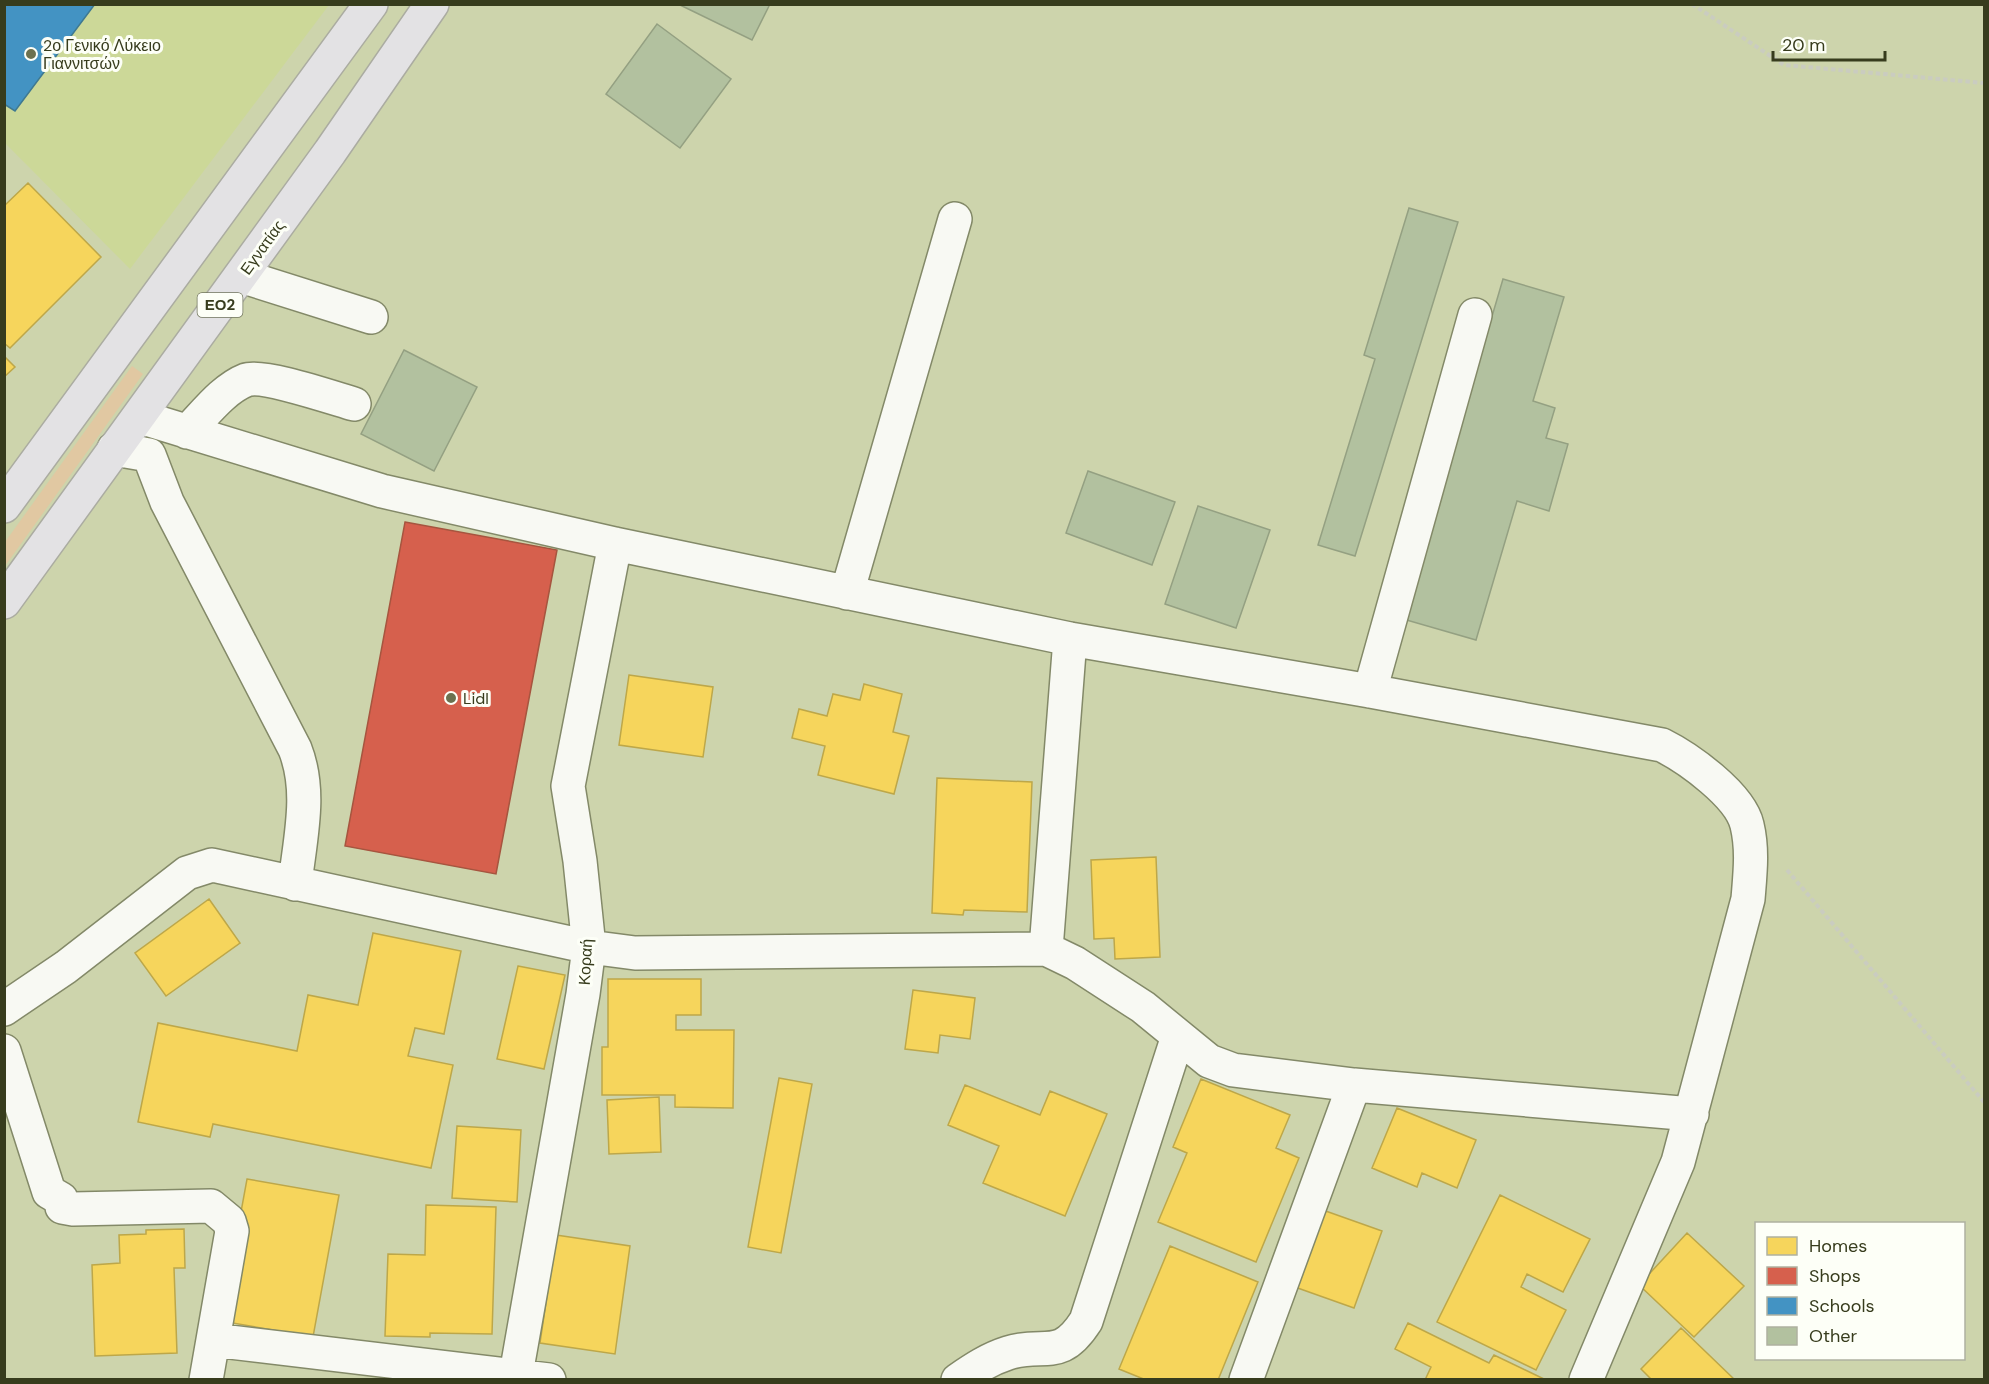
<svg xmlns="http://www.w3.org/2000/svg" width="1989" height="1384" viewBox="0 0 1989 1384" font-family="'DM Sans',sans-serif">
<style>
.built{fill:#ccd898}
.green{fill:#e1c8a2}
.homes{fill:#f6d55c;stroke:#bda749;stroke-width:1.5}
.shops{fill:#d6604d;stroke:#a6553f;stroke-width:1.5}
.schools{fill:#4393c3;stroke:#3f7991;stroke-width:1.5}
.building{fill:#b2c19f;stroke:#94a082;stroke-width:1.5}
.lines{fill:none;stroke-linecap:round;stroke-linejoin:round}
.minor-casing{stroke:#838968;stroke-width:36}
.highway-casing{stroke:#abaca1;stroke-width:36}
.path{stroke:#caccc0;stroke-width:4;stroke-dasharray:4.5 3;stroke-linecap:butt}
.minor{stroke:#f8f9f3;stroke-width:33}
.highway{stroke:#e3e2e4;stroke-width:33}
.poi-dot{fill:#6c714f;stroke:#fdfff7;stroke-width:2}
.labels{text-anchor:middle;stroke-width:6;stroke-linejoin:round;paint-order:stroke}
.shield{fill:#fdfff7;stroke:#72765e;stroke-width:1.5}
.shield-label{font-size:15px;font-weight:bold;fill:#373c1d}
.poi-label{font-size:16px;fill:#373c1d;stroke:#fdfff7;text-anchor:start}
.street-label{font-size:16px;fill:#373c1d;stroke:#fdfff7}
</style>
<rect width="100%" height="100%" fill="#cdd4ac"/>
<path class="built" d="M4 5H329L130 269 5 143Z"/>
<path class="green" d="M132 366 143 374 5 566V542Z"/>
<path class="homes" d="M28 183 101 257 10 348 4 343V206Z
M4 356 15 367 4 377Z
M629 675 713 687 703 757 619 745Z
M864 684 902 694 893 732 909 736 894 794 818 775 825 746 792 738 799 709 827 716 833 694 860 700Z
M937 778 1032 782 1027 912 964 910 963 915 932 913Z
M1156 857 1160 957 1115 959 1114 938 1094 939 1091 860Z
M209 899 240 943 166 996 135 953Z
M373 933 461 951 444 1034 415 1028 408 1056 453 1065 431 1168 213 1124 210 1137 138 1122 158 1023 297 1051 308 995 358 1005Z
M518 966 565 975 544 1069 497 1059Z
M608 979H701V1015H676V1030H734L733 1108 675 1107V1095H602V1047H608Z
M913 990 975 998 970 1039 940 1035 938 1053 905 1049Z
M779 1078 812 1084 781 1253 748 1247Z
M1201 1079 1290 1115 1276 1148 1299 1158 1256 1262 1158 1222 1187 1153 1173 1147Z
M965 1085 1040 1115 1050 1091 1107 1114 1065 1216 983 1183 999 1146 948 1125Z
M659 1097 661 1152 609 1154 607 1100Z
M1397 1108 1476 1140 1457 1188 1422 1173 1417 1187 1372 1168Z
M457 1126 521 1130 517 1202 452 1198Z
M247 1179 339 1195 313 1337 221 1321Z
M1500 1195 1590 1239 1563 1292 1527 1274 1521 1287 1566 1310 1536 1370 1437 1322Z
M426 1205 496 1207 492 1334 430 1333V1337L385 1336 388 1254 425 1255Z
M1320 1209 1382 1231 1354 1308 1292 1286Z
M184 1229 185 1268H174L177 1353 95 1356 92 1265 120 1263 119 1235 146 1234V1230Z
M1687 1233 1744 1286 1694 1337 1639 1285Z
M556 1235 630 1246 615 1354 540 1343Z
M1170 1246 1258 1282 1218 1380H1146L1119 1369Z
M1408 1323 1489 1363 1494 1355 1544 1379 1425 1380 1431 1367 1395 1349Z
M1681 1328 1735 1380H1652L1641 1369Z"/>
<path class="shops" d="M405 522 557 550 496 874 345 846Z"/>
<path class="schools" d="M4 4H95L15 111 4 104Z"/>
<path class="building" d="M678 4H770L752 40Z
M657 24 731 79 680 148 606 94Z
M1409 208 1458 222 1355 556 1318 545 1375 359 1364 355Z
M1503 279 1564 297 1533 401 1555 408 1546 438 1568 444 1549 511 1517 501 1476 640 1403 619Z
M404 350 477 387 434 471 361 434Z
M1088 471 1175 502 1152 565 1066 533Z
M1198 506 1270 530 1236 628 1165 604Z"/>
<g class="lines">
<defs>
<path id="minor" d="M241 276 371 317
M140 417 382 491 615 544 1070 639 1370 691 1662 745C1688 758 1740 795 1747 825 1753 850 1750 874 1748 899L1678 1162 1586 1380
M187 432C204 415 223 389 246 380 263 374 333 398 354 404
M114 449 149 455 167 502 295 749C312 792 300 838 295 884
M847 593 955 219
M1370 691 1475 315
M1046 949 1070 639
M4 1009 66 967 187 873 212 865 589 947 635 953 1046 949 1075 963 1143 1007 1209 1061 1233 1070 1354 1085 1692 1114
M4 1051 49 1192 61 1199 62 1207 73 1209 211 1206 229 1221 232 1231 206 1380
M213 1340 549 1380
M515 1380 583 994 589 947 580 861 568 786 615 544
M958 1380C974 1369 989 1359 1008 1353 1045 1341 1059 1363 1086 1321L1178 1036
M1246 1380 1354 1085"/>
<path id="highway" d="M4 506 371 4
M4 602 330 152 432 4"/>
</defs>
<use href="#minor" class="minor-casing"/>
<use href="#highway" class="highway-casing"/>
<path class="path" d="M1692 4 1784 65 1984 83
M1787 870 1984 1102"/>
<use href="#minor" class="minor"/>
<use href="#highway" class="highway"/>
</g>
<g class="poi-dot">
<circle cx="31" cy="54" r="6"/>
<circle cx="451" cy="698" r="6"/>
</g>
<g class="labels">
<rect class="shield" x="197.5" y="293" width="45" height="24" rx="4.5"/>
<g class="shield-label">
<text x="220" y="310">ΕΟ2</text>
</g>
<g class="poi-label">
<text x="43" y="51">2ο Γενικό Λύκειο<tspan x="43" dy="18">Γιαννιτσών</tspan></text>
<text x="463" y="704">Lidl</text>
</g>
<g class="street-label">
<text transform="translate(262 247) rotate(-54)" y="6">Εγνατίας</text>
<text transform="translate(585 962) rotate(-87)" y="6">Κοραή</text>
</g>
</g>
<rect width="1989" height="1384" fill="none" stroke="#373c1d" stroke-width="12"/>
<rect x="1755" y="1222" width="210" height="138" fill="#fdfff7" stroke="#aeb1a0" stroke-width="1.5"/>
<rect x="1767" y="1237" width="30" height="18" fill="#f6d55c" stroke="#aeb1a0" stroke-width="1.5"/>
<text x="1809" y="1252" font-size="18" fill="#373c1d">Homes</text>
<rect x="1767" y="1267" width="30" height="18" fill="#d6604d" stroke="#aeb1a0" stroke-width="1.5"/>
<text x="1809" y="1282" font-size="18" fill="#373c1d">Shops</text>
<rect x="1767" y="1297" width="30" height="18" fill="#4393c3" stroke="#aeb1a0" stroke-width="1.5"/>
<text x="1809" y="1312" font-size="18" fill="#373c1d">Schools</text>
<rect x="1767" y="1327" width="30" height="18" fill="#b2c19f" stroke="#aeb1a0" stroke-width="1.5"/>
<text x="1809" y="1342" font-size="18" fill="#373c1d">Other</text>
<path d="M1773 51v9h112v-9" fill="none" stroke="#373c1d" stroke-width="3"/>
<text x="1782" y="51" font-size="18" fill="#373c1d" stroke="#fdfff7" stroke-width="4.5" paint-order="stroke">20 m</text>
</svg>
